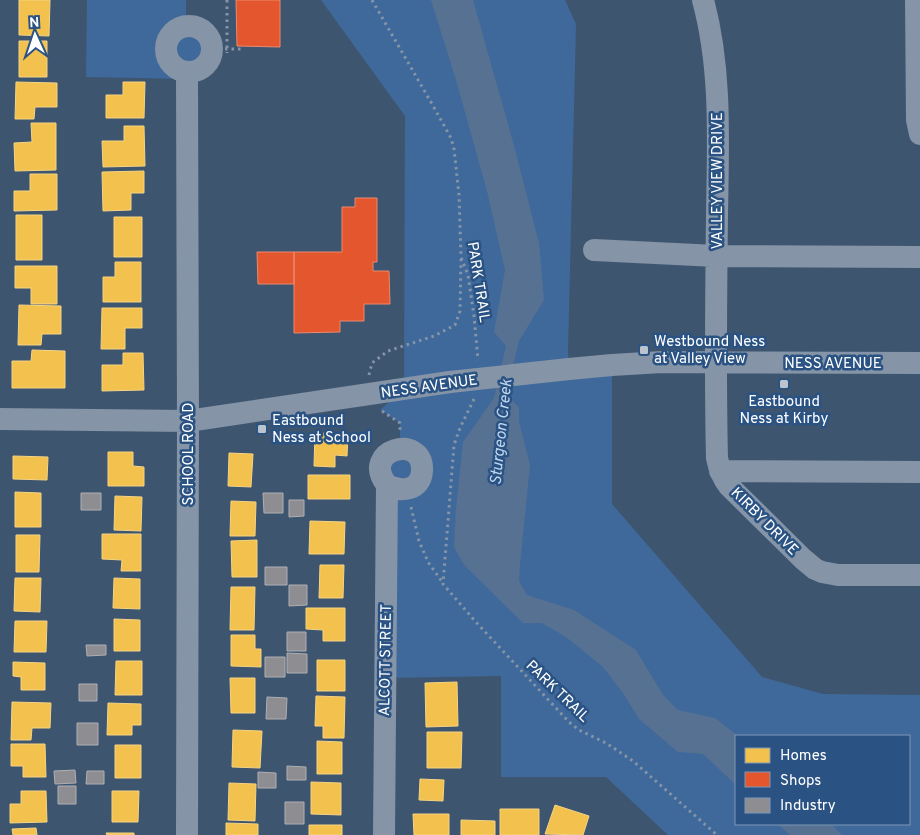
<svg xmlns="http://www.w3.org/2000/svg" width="920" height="835" viewBox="0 0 920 835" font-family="Overpass,sans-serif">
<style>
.green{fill:#3f699a;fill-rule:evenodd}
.water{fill:#577193}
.homes{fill:#f2c14e;stroke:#f6d483}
.shops{fill:#e4572e;stroke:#ec896d}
.industry{fill:#8d8d92;stroke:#afafb3}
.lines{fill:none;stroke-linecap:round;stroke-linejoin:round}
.path{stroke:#8594a6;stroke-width:3;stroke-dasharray:2.5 4;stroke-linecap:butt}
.minor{stroke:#8594a6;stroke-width:22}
.minor-bridge{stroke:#8594a6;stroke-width:22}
.poi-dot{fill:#bbc4cd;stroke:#2a5384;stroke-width:2}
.labels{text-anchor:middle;stroke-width:5;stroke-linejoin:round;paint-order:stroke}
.street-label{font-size:15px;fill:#fff;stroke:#2a5384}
.poi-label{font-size:15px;fill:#fff;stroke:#2a5384;text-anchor:start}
.water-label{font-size:16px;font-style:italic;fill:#c0d6ee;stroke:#2a5384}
</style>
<rect width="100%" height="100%" fill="#3e5570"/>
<path class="green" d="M87 0H186V25C192 25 197 26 202 29 216 39 215 62 199 70 196 71 191 71 187 72V79L86 77Z
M321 0H565L576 24 568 351 569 369 612 365V504L762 677 823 694 920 695V835H668L606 777H501V676L385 678 383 479 400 448V423L380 410 404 389 405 116ZM736 736H909V824H736Z"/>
<path class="water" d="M431 0H473L513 142 539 243 544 300 519 341 506 395 519 407V422L530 465 520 565 519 581 527 595 574 610 636 650 663 695 678 710 715 718 738 736H736V785L703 754 678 752 639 719 623 693 603 667 566 637 542 623H523L464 565 454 547 456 509 463 442 494 398 506 346 494 332 505 270 487 191 456 80Z
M778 824H831L842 835H790Z"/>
<path class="homes" d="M19 0H50L49 36 19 35Z
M19 41H47V77H19Z
M16 82 57 83V107H35L34 119H15Z
M123 82H145L144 118H106V95H123Z
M31 123H56V170L15 171 14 143 32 142Z
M124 126H144L145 166 103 167 102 141H124Z
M144 171V193H131V210L103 211 102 172Z
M30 174H57V210L14 211V191H30Z
M16 215H42V260H16Z
M114 217H142V257H114Z
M115 262H141V302H103V277H115Z
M15 266H57V304H31V288H15Z
M19 305 61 306V334H42L41 345H18Z
M102 308H142V328H125V349H101Z
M32 350 65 351V388H12V361H31Z
M123 353H143L144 390 102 391V365H123Z
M315 433 348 434 347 456 335 455V467L314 466Z
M108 452H133V466L144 467V486H108Z
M229 453 253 454 251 487 228 486Z
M13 456 48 457 47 480 13 479Z
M308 475H350V499H308Z
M15 492 41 493V527H15Z
M115 496 142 497 141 531 114 530Z
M231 501 256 502 255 536H230Z
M310 521 345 522 344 554H309Z
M102 534H141V571H121L122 560 102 559Z
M16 535H40L39 572H16Z
M257 540V577H232L231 541Z
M320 565H344L343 598H319Z
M15 578H41L40 612 14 611Z
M114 578 140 579V609L113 608Z
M231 587H255L254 630H230Z
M306 608H345V641H323V630L306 629Z
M114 619 140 620V651H114Z
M15 621H47L46 652H14Z
M231 635H255V649H261V667L231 666Z
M317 660H345V691H317Z
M116 661H142V695H115Z
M13 662 45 663V690H21V677L13 676Z
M230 678H255V713H231Z
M457 682 458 726 426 727 425 683Z
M316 696 345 697 344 738H323V726H315Z
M12 702 51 703 50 728H32L31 740H11Z
M108 703 141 704V725H132V735H107Z
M233 730 262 731 260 768 232 767Z
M427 732H462L461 768H427Z
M317 741 342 742V774H317Z
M11 744H45L46 777H23V766H11Z
M115 745H141V778H115Z
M420 779 444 780 443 801 419 800Z
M311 782 341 783V815L311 814Z
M229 783 256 784 255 821 228 820Z
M21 791H46L47 822 10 823V804H21Z
M112 791H139L138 822H112Z
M555 805 589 816 583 835 545 834Z
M500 809H539V835H500Z
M413 814H449V835H414Z
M461 820 495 821V835H461Z
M226 823 258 824V835H226Z
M309 825H342V835H309Z
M36 828 37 835H13L12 829Z
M106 833H134V835H107Z"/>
<path class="shops" d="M236 0H280V47L237 46Z
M355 198H377V262H373V271H389L390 304H364V321H340V332L294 333V252H342V207H355Z
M257 252H294V284H258Z"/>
<path class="industry" d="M81 493H101V510H81Z
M263 493H283V513H264Z
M289 500H304V516L289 517Z
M265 567H287V585H265Z
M289 585H307V605L289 606Z
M287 632H306V651H287Z
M86 645H106V655L87 656Z
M287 653 307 654V673H287Z
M265 657H285V677H265Z
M79 684H97V701H79Z
M267 697 287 698 286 719H266Z
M77 723H98V745H77Z
M287 766 306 767V780H287Z
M75 770 76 783 55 784 54 771Z
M87 771H104V784H86Z
M258 772 276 773V788H258Z
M58 786H76V804H58Z
M285 802H304V824H285Z"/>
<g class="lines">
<path class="path" d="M227 0V53
M372 0 432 104 451 138 454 149 459 195 461 257 468 275 474 316 478 360
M212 49H244
M369 375 372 363 388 351 434 336 455 325 460 311 461 259
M474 399 460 428 454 445 443 584 475 621 569 722 579 730 606 743 633 761 717 835
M382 411 400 423V431
M411 507 419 541 428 562 443 583"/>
<path class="minor" d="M703 0C722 70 718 144 717 215 716 296 715 377 717 458 719 469 722 477 729 486L803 559 815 569 822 572 838 575H920
M916 0 917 120 920 134
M166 49a23 23 0 1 1 46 0a23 23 0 1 1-46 0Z
M594 250 716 256 920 257
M569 369 612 365 662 362 920 363
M0 419 188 421 450 382
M720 471 920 472
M187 835 188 421 187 72
M384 835 387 485C359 450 424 432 422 471 421 490 402 493 387 485"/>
<path class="minor-bridge" d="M450 382 569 369"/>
</g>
<g class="poi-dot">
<rect x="639" y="345" width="10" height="10" rx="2.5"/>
<rect x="779" y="379" width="10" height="10" rx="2.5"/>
<rect x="257" y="424" width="10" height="10" rx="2.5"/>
</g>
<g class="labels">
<g class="street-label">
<text transform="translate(717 181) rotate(-90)" y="5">VALLEY VIEW DRIVE</text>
<text transform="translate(479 282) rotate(81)" y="5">PARK TRAIL</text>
<text x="833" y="368">NESS AVENUE</text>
<text transform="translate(429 386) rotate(-8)" y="5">NESS AVENUE</text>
<text transform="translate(188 454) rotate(-90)" y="5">SCHOOL ROAD</text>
<text transform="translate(765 521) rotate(45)" y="5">KIRBY DRIVE</text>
<text transform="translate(385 660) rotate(-89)" y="5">ALCOTT STREET</text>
<text transform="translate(558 691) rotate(44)" y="5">PARK TRAIL</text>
</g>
<g class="poi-label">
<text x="654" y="346">Westbound Ness<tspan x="654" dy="17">at Valley View</tspan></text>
<text x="784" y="406" text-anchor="middle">Eastbound<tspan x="784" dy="17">Ness at Kirby</tspan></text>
<text x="272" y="425">Eastbound<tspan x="272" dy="17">Ness at School</tspan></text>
</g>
<g class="water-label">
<text transform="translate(500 432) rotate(-84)" y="6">Sturgeon Creek</text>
</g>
</g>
<rect x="735" y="735" width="175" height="90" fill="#2a5384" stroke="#7f98b5"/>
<rect x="745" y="748" width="25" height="15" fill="#f2c14e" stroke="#7f98b5"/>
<text x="780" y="760" font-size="15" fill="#ffffff">Homes</text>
<rect x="745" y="772" width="25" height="15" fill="#e4572e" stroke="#7f98b5"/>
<text x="780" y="785" font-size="15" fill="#ffffff">Shops</text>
<rect x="745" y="798" width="25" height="15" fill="#8d8d92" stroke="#7f98b5"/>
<text x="780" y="810" font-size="15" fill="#ffffff">Industry</text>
<g transform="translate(35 35) rotate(357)" stroke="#2a5384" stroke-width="4" paint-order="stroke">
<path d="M0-4L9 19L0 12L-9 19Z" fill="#ffffff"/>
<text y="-8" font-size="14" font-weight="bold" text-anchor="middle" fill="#ffffff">N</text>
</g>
</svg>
